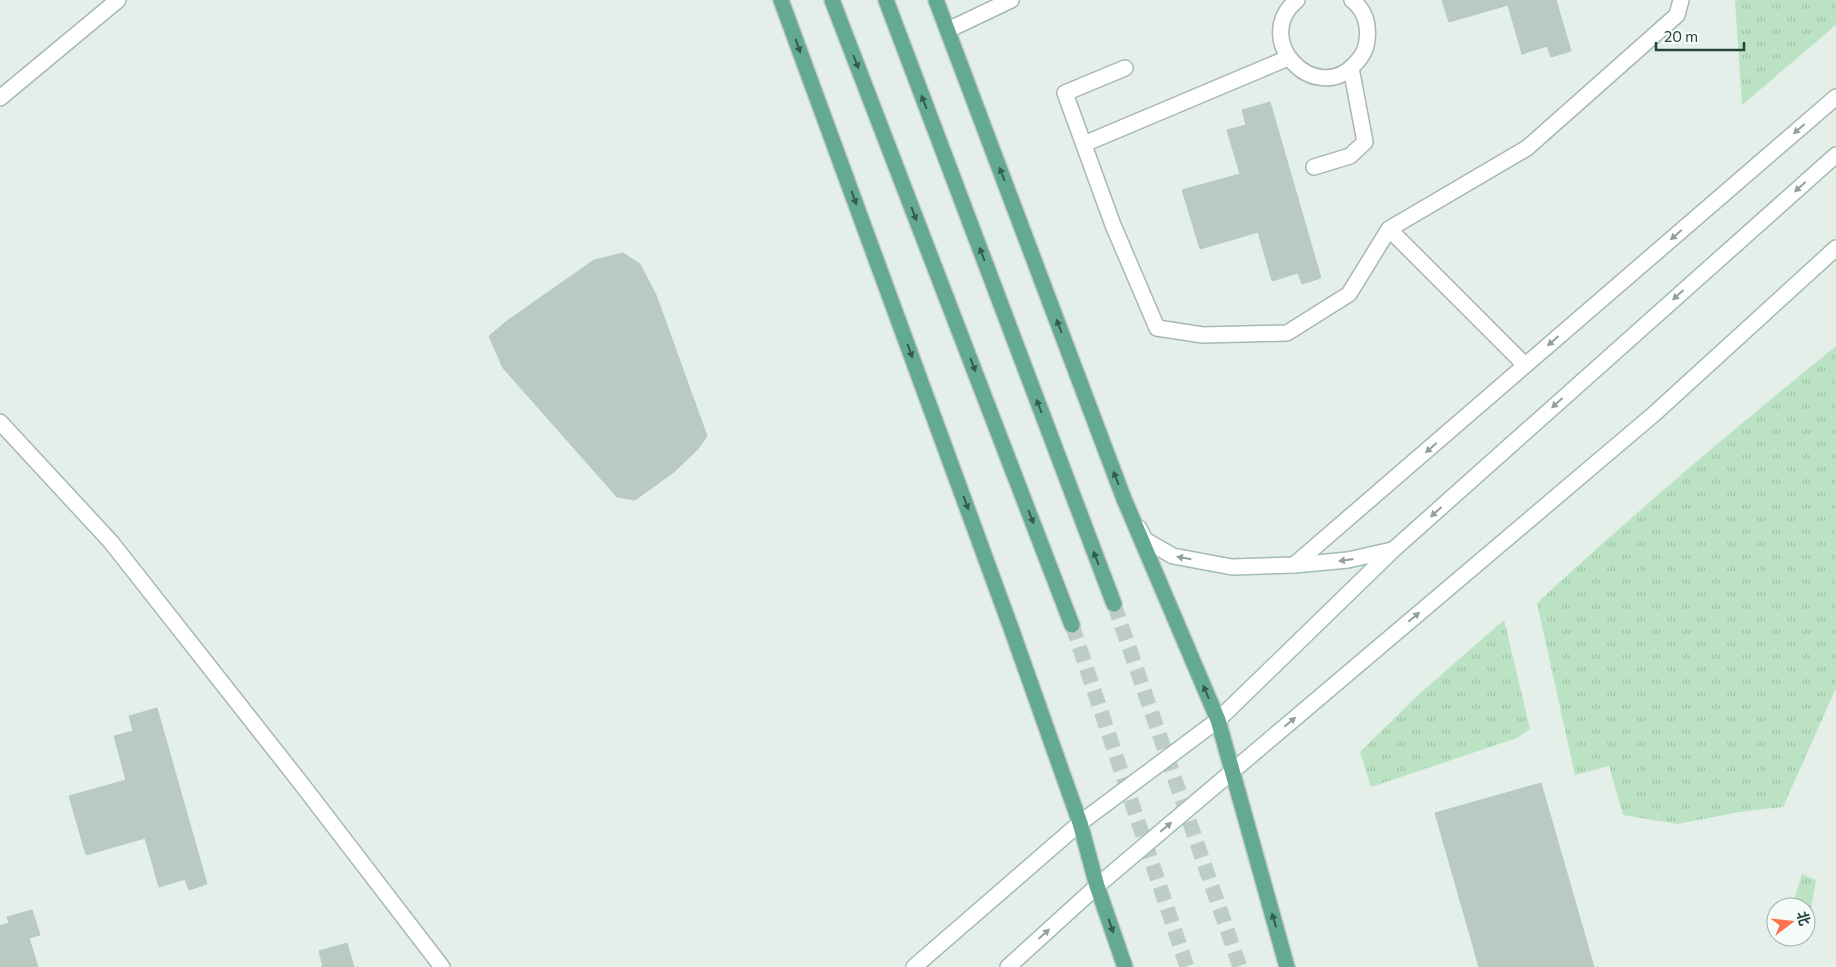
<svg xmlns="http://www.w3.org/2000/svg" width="1836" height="967" viewBox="0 0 1836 967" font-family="Commissioner,'Noto Sans SC',sans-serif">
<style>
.grass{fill:url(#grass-tufts)}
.building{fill:#b9cac2;stroke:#b5cac0}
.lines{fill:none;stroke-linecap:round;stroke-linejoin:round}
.primary-tunnel{stroke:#bdcdc6;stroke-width:15;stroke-dasharray:15 8;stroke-linecap:butt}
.lane-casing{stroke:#a6b8b1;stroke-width:18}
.street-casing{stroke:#a6b8b1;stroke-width:18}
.secondary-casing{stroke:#a1bcb1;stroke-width:18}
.primary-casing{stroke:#c1cac7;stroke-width:18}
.lane{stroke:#fff;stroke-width:15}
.street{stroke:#fff;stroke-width:15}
.secondary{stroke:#fff;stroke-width:15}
.primary{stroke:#64a994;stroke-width:15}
.oneway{fill:#325c4f}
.oneway2{fill:#90a19c}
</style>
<defs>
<pattern id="grass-tufts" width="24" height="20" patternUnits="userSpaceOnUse" patternTransform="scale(1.25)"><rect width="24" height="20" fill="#bbe2c3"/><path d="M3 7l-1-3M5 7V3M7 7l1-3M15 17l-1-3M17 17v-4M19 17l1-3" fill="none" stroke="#a0c3a8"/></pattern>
</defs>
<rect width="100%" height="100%" fill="#e4efea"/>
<path class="grass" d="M1735 0H1836V25L1742 105Z
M1836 346V688L1783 807 1739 812 1678 824 1623 815 1609 766 1575 775 1537 603C1634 513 1734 429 1836 346Z
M1504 620 1530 729 1517 738 1371 787 1360 752 1418 695Z
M1802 874 1816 880 1805 943 1785 937H1806V907H1792Z"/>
<path class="building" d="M1442 0H1556L1571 51 1551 57 1547 46 1522 54 1508 5 1449 22Z
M1270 102 1321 278 1302 284 1298 273 1272 281 1258 232 1200 249 1182 190 1240 174 1227 130 1246 125 1242 110Z
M623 253 640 264 656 295 707 436 698 449 674 472 635 500 617 497 503 368 489 336 507 321 594 260Z
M157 708 207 884 189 890 185 879 159 887 145 838 86 855 69 796 126 780 114 736 133 731 129 716Z
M1541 783 1594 967H1479L1435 813Z
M32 910 40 935 29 938 38 967H0V926L9 923 7 917Z
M347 943 354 967H321L323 966 319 951Z"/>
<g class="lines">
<path class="primary-tunnel" d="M1114 604 1240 967
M1072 625 1187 967"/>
<defs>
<path id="lane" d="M1297 0C1250 39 1315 107 1355 64 1361 58 1366 50 1367 41 1369 25 1365 10 1352 0
M948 30 1011 0
M1125 68 1065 93 1113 225 1157 328 1203 335 1287 333 1349 294 1389 229
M1084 144 1288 58
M1314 167 1350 156 1365 142 1351 68
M1525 365 1389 229 1527 148 1677 15 1681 0
M0 422 111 542 300 782 442 967"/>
<path id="street" d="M0 98 118 0
M1294 565 1836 97"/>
<path id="secondary" d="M1139 528 1145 540 1173 556 1232 567 1294 565 1348 560 1392 550
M914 967 1080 823 1218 720 1393 550 1836 155
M1008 967 1097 886 1654 414 1836 248"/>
<path id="primary" d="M781 0 1011 628 1080 823 1097 886 1125 967
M832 0 1072 625
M886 0 1114 604
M936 0 1124 499 1218 720 1287 967"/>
</defs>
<use href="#lane" class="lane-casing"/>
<use href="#street" class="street-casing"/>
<use href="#secondary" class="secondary-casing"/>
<use href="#primary" class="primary-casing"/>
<use href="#lane" class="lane"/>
<use href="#street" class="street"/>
<use href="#secondary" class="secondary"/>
<use href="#primary" class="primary"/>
</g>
<defs><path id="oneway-solid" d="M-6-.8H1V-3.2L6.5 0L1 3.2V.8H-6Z" transform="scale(1.25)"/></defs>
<g class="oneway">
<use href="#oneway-solid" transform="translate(798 46) rotate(70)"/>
<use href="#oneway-solid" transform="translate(856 62) rotate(69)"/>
<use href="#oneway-solid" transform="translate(924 102) rotate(-111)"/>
<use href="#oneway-solid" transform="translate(1002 174) rotate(-111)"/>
<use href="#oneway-solid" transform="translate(854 198) rotate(70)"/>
<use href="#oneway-solid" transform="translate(914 214) rotate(69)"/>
<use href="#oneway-solid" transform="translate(982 254) rotate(-111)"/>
<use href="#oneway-solid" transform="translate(1059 326) rotate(-111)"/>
<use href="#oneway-solid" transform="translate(910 351) rotate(70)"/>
<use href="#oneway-solid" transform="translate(973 365) rotate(69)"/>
<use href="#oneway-solid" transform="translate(1039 406) rotate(-111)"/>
<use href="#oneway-solid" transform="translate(1116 478) rotate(-111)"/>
<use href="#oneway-solid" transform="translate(966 503) rotate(70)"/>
<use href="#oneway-solid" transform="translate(1031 517) rotate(69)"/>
<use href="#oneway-solid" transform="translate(1096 558) rotate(-111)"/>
<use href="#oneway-solid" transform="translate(1206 692) rotate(-113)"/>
<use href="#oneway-solid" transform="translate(1274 920) rotate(-106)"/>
<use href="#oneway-solid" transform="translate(1111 926) rotate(71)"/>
</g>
<g class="oneway2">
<use href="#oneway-solid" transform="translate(1799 129) rotate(139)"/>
<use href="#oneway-solid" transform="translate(1800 187) rotate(138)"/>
<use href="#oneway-solid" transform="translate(1676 235) rotate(139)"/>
<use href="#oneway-solid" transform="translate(1678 295) rotate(138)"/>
<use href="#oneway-solid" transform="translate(1553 341) rotate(139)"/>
<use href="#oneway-solid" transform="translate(1557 403) rotate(138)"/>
<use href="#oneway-solid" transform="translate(1431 448) rotate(139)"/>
<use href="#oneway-solid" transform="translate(1436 512) rotate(138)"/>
<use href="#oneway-solid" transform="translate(1184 558) rotate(-170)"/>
<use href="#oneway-solid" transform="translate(1346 560) rotate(172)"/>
<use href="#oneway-solid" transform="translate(1414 617) rotate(-40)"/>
<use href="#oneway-solid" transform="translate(1290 722) rotate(-40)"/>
<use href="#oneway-solid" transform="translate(1166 827) rotate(-40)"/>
<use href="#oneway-solid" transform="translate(1044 934) rotate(-42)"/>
</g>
<g transform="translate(1791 922) rotate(74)"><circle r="24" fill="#f5fbf8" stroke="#a0b1ab"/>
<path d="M0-4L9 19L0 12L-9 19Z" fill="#ff7352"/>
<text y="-8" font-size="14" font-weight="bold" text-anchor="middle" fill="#214338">北</text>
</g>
<path d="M1656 42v8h88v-8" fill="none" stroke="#214338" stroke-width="2.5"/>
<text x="1664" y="42" font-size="15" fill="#214338" stroke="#f5fbf8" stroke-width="4" paint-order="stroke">20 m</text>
</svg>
